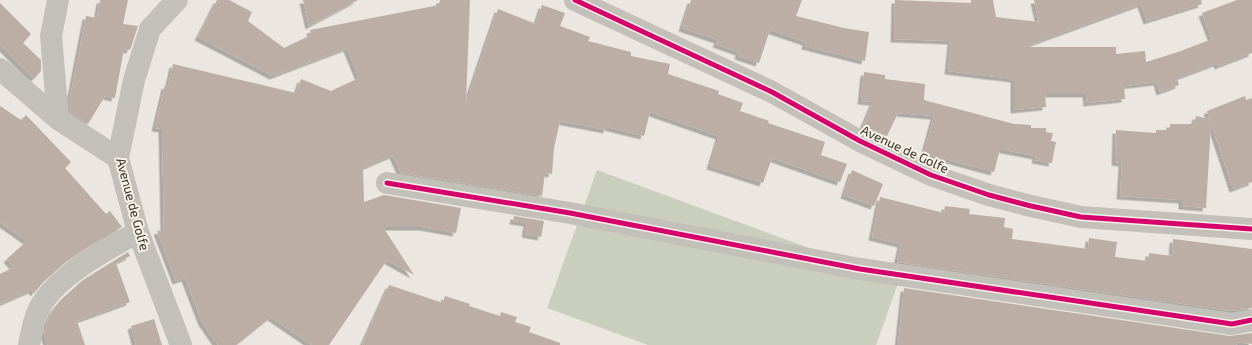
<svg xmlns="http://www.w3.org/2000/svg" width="1252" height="345" viewBox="0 0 1252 345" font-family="'Exo 2',sans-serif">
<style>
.grass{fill:#c9cfbc}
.building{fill:#bcaea4;filter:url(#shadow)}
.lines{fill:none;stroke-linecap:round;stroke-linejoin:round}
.minor{stroke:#c3bfb9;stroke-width:22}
.cycleway-casing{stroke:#f7f2e7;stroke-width:8}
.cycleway{stroke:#d6006c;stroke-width:5}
.labels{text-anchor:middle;stroke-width:4;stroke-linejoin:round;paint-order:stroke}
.street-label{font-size:13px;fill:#332d28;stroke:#f7f2e7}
</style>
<defs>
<filter id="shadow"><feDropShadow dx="-3.5" dy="3.5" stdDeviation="0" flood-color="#0004"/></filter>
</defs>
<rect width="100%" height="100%" fill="#ebe7e0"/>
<path class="grass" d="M597 170 899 281 876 345H648L547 308Z"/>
<path class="building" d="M100 0H128L123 24 138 26 130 50 124 49 115 98 105 96 88 124 70 112 69 103 86 16 97 18Z
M217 0H229L252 12 248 21 284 48 311 35 310 30 439 5 440 0H470L466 103 498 9 536 24 542 5 565 13 560 26 590 37 588 41 631 52V56L670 64 668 74 719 91 718 94 743 103 740 111 769 121 768 123 825 142 821 155 847 164 840 182 772 158 763 183 710 166 719 136 650 112 644 136 607 127V130L560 121 554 148 552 174 545 173 542 196 401 173 393 155 363 168 364 202 384 195 461 208 456 233 423 227H383L414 275 387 260 329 345H312L271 317 236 345H218L202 322 185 278 176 281 157 231 164 230 162 129 155 128 165 85 168 86 173 64 296 93 301 79 331 91 359 78 347 48 273 76 198 37Z
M303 0H358L309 26Z
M691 0H802L796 16 844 28 869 32 865 61 805 46 806 42 770 30 759 63 738 56 739 52 716 44 718 40 682 28Z
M895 0 971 3V0H993L996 17 1039 22 1034 0H1201L1202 4 1147 21 1141 4 1023 47H1116V54L1145 51 1146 62 1178 52 1212 39 1202 13 1237 0H1252V53L1218 66 1217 63 1177 78 1179 85 1160 92 1157 82 1124 86 1125 99 1087 103 1086 94H1045L1046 107 1014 110V79L948 71 951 41 894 39Z
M0 3 31 34 23 43 41 60V71L34 79 0 45Z
M864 72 885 75V79L925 84 924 100 1014 124 1031 125V128H1046V132L1053 133 1051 141 1056 142 1052 163 1035 160 1036 156 1000 149 994 172 924 153 934 116 898 113 887 136 863 126 873 102 861 101Z
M1245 96 1246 100 1252 98V182L1233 189 1211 123 1206 208 1182 206V200L1120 196 1122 163 1115 162 1116 130 1156 133V130H1170V124H1194L1196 116 1210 119 1207 111Z
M0 106 21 120 26 115 71 162 65 168 106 214 110 211 122 227 94 243 68 260 45 280 34 293 32 290 0 304V274L14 267 7 259 27 241 0 222Z
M852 170 883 184 874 206 844 195Z
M880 197 944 213 945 206 970 209 969 214 1005 218 1004 227 1013 229 1012 239 1088 249 1089 238 1117 242 1115 257 1148 261 1149 253 1172 256 1173 239 1252 249V308L1232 311 897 262 901 244 872 237Z
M514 216 544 221 541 237 525 234 527 223 513 221Z
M128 252 130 256 116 263 130 302 77 321 85 345H48L44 335 45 329H47L46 325 52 311 63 298 83 280Z
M389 285 443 303 445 296 470 304 469 306 500 316 501 312 517 317 515 322 531 327 529 332 560 343V345H362Z
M904 288 1230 336 1252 333V344L1237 342 1236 345H898Z
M154 319 162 345H136L131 326Z"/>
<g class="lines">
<path class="minor" d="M177 0 150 29 134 80 118 158 138 232 181 345
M575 0 772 92 860 141 931 175 989 195 1031 206 1081 217 1252 229
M0 69 58 119 118 158
M58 119 51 36 58 0
M387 183 570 213 860 269 1232 324 1252 320
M29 345C32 330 35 312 45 299 65 272 109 248 138 232"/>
<defs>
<path id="cycleway" d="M575 0 772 92 860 141 931 175 989 195 1031 206 1081 217 1252 229
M387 183 570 213 860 269 1232 324 1252 320"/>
</defs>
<use href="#cycleway" class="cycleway-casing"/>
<use href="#cycleway" class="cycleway"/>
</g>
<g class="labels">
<g class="street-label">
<text transform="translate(905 149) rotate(25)" y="5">Avenue de Golfe</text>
<text transform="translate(133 204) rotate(75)" y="5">Avenue de Golfe</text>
</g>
</g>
</svg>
